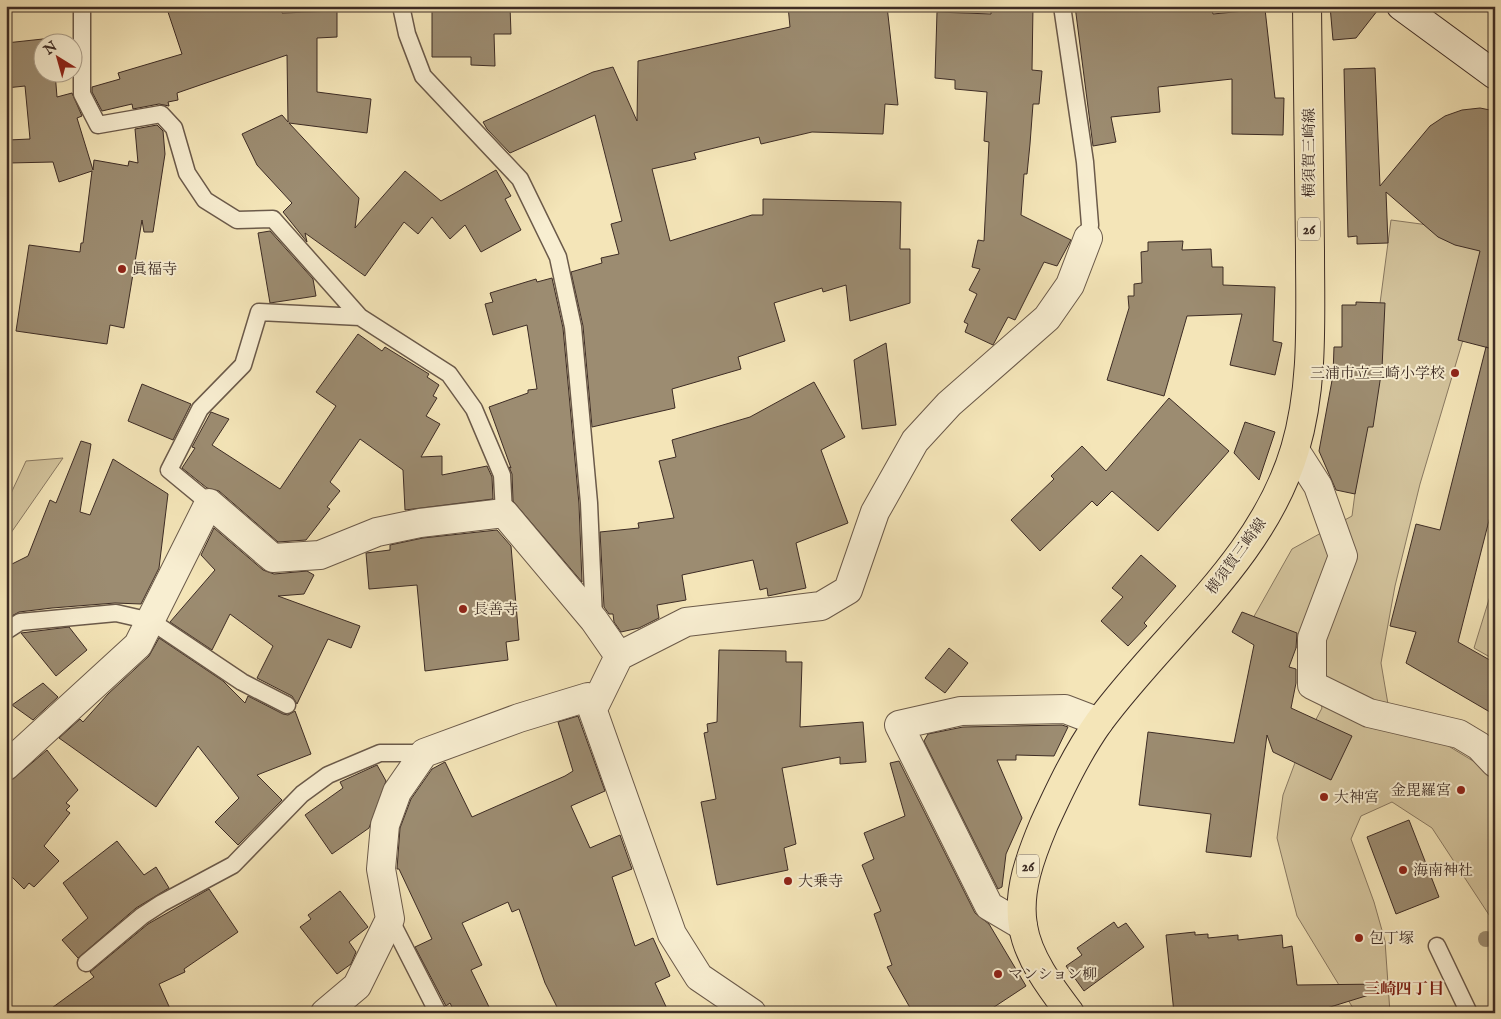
<svg xmlns="http://www.w3.org/2000/svg" width="1501" height="1019" viewBox="0 0 1501 1019" font-family="'IM FELL English','Noto Serif JP',serif">
<style>
.green{fill:#d5c69f;stroke:#897962}
.building{fill:#9c8c71;stroke:#3d2c25}
.lines{fill:none;stroke-linecap:round;stroke-linejoin:round}
.lane-casing{stroke:#6b5a4a;stroke-width:19}
.street-casing{stroke:#6b5a4a;stroke-width:30}
.secondary-casing{stroke:#3d2c25;stroke-width:30}
.primary-casing{stroke:#3d2c25;stroke-width:30}
.lane{stroke:#f8eed1;stroke-width:16}
.street{stroke:#f8eed1;stroke-width:28}
.secondary{stroke:#f8eed1;stroke-width:28}
.primary{stroke:#f4e5b8;stroke-width:28}
.tree{fill:#a09074}
.poi-dot{fill:#8f2418;stroke:#f8eed1;stroke-width:2}
.labels{text-anchor:middle;stroke-width:4;stroke-linejoin:round;paint-order:stroke}
.shield{fill:#f8eed1;stroke:#756659;stroke-width:1}
.shield-label{font-size:14px;font-weight:bold;fill:#3d2c25}
.street-label{font-size:15px;fill:#3d2c25;stroke:#f8eed1}
.poi-label{font-size:15px;fill:#3d2c25;stroke:#f8eed1;text-anchor:start}
.neighbourhood-label{font-size:16px;font-weight:bold;fill:#7a1f14;stroke:#f8eed1}
</style>
<rect width="100%" height="100%" fill="#f4e5b8"/>
<filter id="stains"><feTurbulence type="fractalNoise" baseFrequency=".004" numOctaves="4"/><feColorMatrix values="0 0 0 0 .2 0 0 0 0 .09 0 0 0 0 .02 0 0 0 .5 -.17"/></filter>
<radialGradient id="worn" r=".72"><stop offset=".6" stop-color="#630" stop-opacity="0"/><stop offset="1" stop-color="#630" stop-opacity=".3"/></radialGradient>
<path class="green" d="M1391 220 1451 228 1491 246 1420 484 1395 586 1381 663 1389 710 1488 770 1495 777V924L1432 828 1392 802 1361 816 1351 839 1374 902 1385 941 1390 1013H1356L1297 916 1277 838 1283 795 1299 752 1322 708 1301 649 1248 627 1292 549 1352 516Z
M63 458 6 540V504L26 461Z
M1495 580V660L1474 648Z"/>
<path class="building" d="M166 6H282V13L337 11V37L317 38V92L371 99 367 133 289 123 359 198 355 228 405 171 441 201 496 170 511 196 505 199 521 230 481 252 465 225 450 239 432 217 418 234 404 222 365 276 305 233 307 242 283 212 292 203 257 165 242 134 282 115 288 122 287 55 177 93 178 100 168 102 169 106 159 104 133 109 132 104 102 111 92 92V87L120 79 118 73 182 54Z
M432 6H510L511 34H494L495 66 471 65V57H432Z
M788 6H887L898 105 885 104 883 134 812 132 761 144 759 137 694 153 696 159 652 169 670 241 752 215H763V199L901 202 900 249H910V303L850 321 846 285 823 292 822 288 774 303 785 341 738 357 741 369 672 389 675 408 592 427 583 326 571 272 602 263 601 258 619 254 611 224 622 221 595 115 510 153 487 129 483 122 593 72 613 67 637 121 638 61 790 27Z
M991 6H1033L1032 70 1042 71 1039 104H1033L1030 144 1027 174H1024L1021 215 1071 240 1057 266 1044 262 1015 320 1008 317 993 345 965 332 968 324 964 322 977 294 969 290 980 269 972 267 978 240 984 241 989 142 984 141 987 92 955 89V80L935 78 937 12 991 14Z
M1075 6H1211L1213 14 1265 9 1275 98H1284L1283 135 1232 134V79L1158 87 1160 112 1111 117 1116 142 1093 146Z
M1330 6H1381L1356 38 1333 40Z
M52 38V42H42V72H55L57 97 72 93 82 116 77 118 93 170 94 160 128 166 129 161 138 163 135 129 157 125 163 131 165 154 153 232H144L142 220 124 328 110 325 107 344 16 331 29 245 80 252 81 243H83L92 171 59 182 53 162 9 163 8 140 30 139 25 86 6 88V43Z
M1375 68 1380 186 1430 126 1445 116 1462 110 1480 108 1495 111V497L1458 642 1495 663V715L1406 663 1416 632 1390 626 1416 524 1440 530 1486 347 1489 348 1458 340 1480 251 1455 245 1438 237 1386 192 1388 243 1357 244V236L1348 237 1344 69Z
M270 231 313 279 316 296 270 303 258 233Z
M1183 241 1182 250 1211 249 1212 267H1223V285L1275 287 1273 341 1282 343 1275 375 1230 365 1242 314 1187 316 1164 396 1107 380 1129 308 1128 296H1134V284L1142 283 1141 252 1148 251V242Z
M552 278 563 328 579 504 582 582 513 501 512 474 509 467 511 468 489 407 528 393V390L537 389 527 325 493 335 485 304 493 302 490 293 536 279 537 282Z
M1356 302 1385 303 1382 368 1373 427H1368L1355 494 1336 490 1319 451 1333 375 1334 347H1342V305H1356Z
M358 334 382 351 385 347 429 374 427 377 439 385 433 396 437 398 426 416 440 424 421 457 442 456V475L487 466 492 477 493 499 405 510 403 470 360 439 330 482 340 491 327 507 330 509 306 540 278 542 219 491 207 488 182 468 195 448 192 447 211 412 229 419 212 445 280 489 336 406 316 392Z
M886 343 896 425 862 429 854 360Z
M814 382 845 437 821 450 848 523 796 543 806 588 768 596 767 588 760 590 753 560 682 575 686 600 657 605 659 618 639 628 621 632 614 622 613 614H609L604 607 600 532 639 528 638 523 674 518 659 461 676 457 672 440 750 417Z
M142 384 191 404 173 440 128 421Z
M1169 398 1229 451 1158 531 1112 491 1097 506 1092 501 1040 551 1011 520 1054 479 1051 476 1082 446 1106 471Z
M1245 422 1275 432 1259 480 1234 453Z
M81 441 91 444 80 512 90 515 113 459 168 494 159 568 141 604 115 603 52 608 19 612 8 618 6 567 28 556 50 500 56 503Z
M214 528 263 570 274 574 307 571 314 575 304 594 278 596 360 626 351 648 328 639 297 704 292 696 257 678 273 646 230 614 212 650 170 622 215 570 201 555Z
M497 530 511 546 519 640 506 642 508 660 425 671 417 585 369 589 366 553 390 550V545L423 538Z
M1141 555 1176 586 1144 623 1147 626 1128 646 1101 621 1123 597 1112 588Z
M1242 612 1297 633 1296 648 1289 667 1296 669V683L1291 708 1352 736 1331 780 1273 752 1267 735 1251 857 1206 852 1211 814 1139 805 1148 732 1234 743 1254 645 1232 632Z
M69 627 87 650 56 676 21 633Z
M159 638 223 681 245 703 248 696 283 714 288 715 295 711 311 754 257 775 282 800 238 845 215 822 239 798 198 746 156 807 59 738 80 719 83 722 108 694 149 656Z
M949 648 968 663 945 693 925 678Z
M719 650 786 651V662H802L800 727 863 722 866 762 840 764V757L782 768 796 844 784 848 788 870 717 885 701 802 716 799 704 733 708 732 707 724 717 722Z
M43 683 58 697 33 720 12 705Z
M578 716 605 791 571 806 590 848 620 835 632 869 612 877 635 946 653 938 670 976 655 983 669 1013H560L545 983 519 909 512 912 508 902 462 923 482 965 471 970 492 1013H455L450 1003 446 1006 415 947 432 939 399 869H397L400 828 411 799 432 769 445 762 472 817 565 776 573 771 558 722Z
M1062 725 1068 727 1054 756 1016 755V760H997L1022 818 1006 854 1002 887 998 889 924 741 928 734 963 727Z
M47 750 78 790 66 803 70 806 66 810 70 813 44 846 59 861 34 887 29 883 24 889 6 871V785Z
M899 761 975 913 989 924 1026 986 985 1013H913L887 967 892 965 874 914 881 911 862 865 874 859 864 833 905 816 890 763Z
M377 765 386 781 369 828 332 854 305 815 343 788 340 782Z
M1409 820 1439 897 1396 914 1367 837Z
M117 841 144 875 156 867 169 888 136 908 78 958 62 940 88 918 63 883Z
M209 889 238 932 184 969 185 972 159 984 172 1013H45L94 977 90 972 148 924Z
M340 891 368 927 349 942 356 952 351 964 337 974 300 927 311 919 308 915Z
M1114 922 1118 928 1126 923 1144 947 1084 991 1066 966 1082 955 1077 948Z
M1195 932V935L1208 934V938L1238 935V940L1282 935 1283 948 1292 946 1297 985 1384 984 1385 990 1327 1008 1329 1013H1174L1166 935Z"/>
<g class="lines">
<defs>
<path id="lane" d="M82 6V94L98 125 161 114 174 128 187 173 205 200 237 220 273 219 360 317 449 374 474 409 502 475 504 513
M401 6 407 34 423 76 520 179 558 257 573 327 589 503 594 618
M1062 6 1085 162 1090 225 1088 238
M209 503 169 470 200 409 243 365 259 312 360 317
M6 631 20 622 116 613 151 621 242 682 287 705
M390 919 438 1013
M1437 946 1469 1013
M86 963 142 916 162 903 233 865 302 794 328 775 380 753H424"/>
<path id="street" d="M1295 450 1318 486 1343 556 1312 638V685L1369 713 1459 734 1479 746 1495 763
M593 709 619 656 686 622 821 606 848 590 875 512 915 441 949 404 1047 318 1070 285 1088 238
M6 766 138 645 209 503 273 558 320 555 377 532 420 523 504 513 594 620 619 656
M1023 926 989 906 899 725 961 711 1065 709 1099 722
M325 1013 357 986 390 919 381 869 385 825 397 792 424 753 519 718 588 697 672 934 699 977 752 1013"/>
<path id="secondary" d="M1401 6 1495 75"/>
<path id="primary" d="M1070 1013C1051 988 1028 958 1023 926 1017 891 1031 855 1044 824 1060 789 1077 753 1099 722 1166 631 1262 560 1295 449 1314 385 1310 317 1310 250 1309 169 1308 88 1307 6"/>
</defs>
<use href="#lane" class="lane-casing"/>
<use href="#street" class="street-casing"/>
<use href="#secondary" class="secondary-casing"/>
<use href="#primary" class="primary-casing"/>
<use href="#lane" class="lane"/>
<use href="#street" class="street"/>
<use href="#secondary" class="secondary"/>
<use href="#primary" class="primary"/>
</g>
<circle class="tree" cx="1486" cy="939" r="8"/>
<g class="poi-dot">
<circle cx="122" cy="269" r="5"/>
<circle cx="1455" cy="373" r="5"/>
<circle cx="463" cy="609" r="5"/>
<circle cx="1461" cy="790" r="5"/>
<circle cx="1324" cy="797" r="5"/>
<circle cx="1403" cy="870" r="5"/>
<circle cx="788" cy="881" r="5"/>
<circle cx="1359" cy="938" r="5"/>
<circle cx="998" cy="974" r="5"/>
</g>
<g class="labels">
<g class="shield">
<rect x="1298" y="217.5" width="22" height="23" rx="4"/>
<rect x="1017" y="854.5" width="22" height="23" rx="4"/>
</g>
<g class="shield-label">
<text x="1309" y="234">26</text>
<text x="1028" y="871">26</text>
</g>
<g class="street-label">
<text transform="translate(1309 153) rotate(-90)" y="5">横須賀三崎線</text>
<text transform="translate(1236 556) rotate(-54)" y="5">横須賀三崎線</text>
</g>
<g class="poi-label">
<text x="132" y="274">眞福寺</text>
<text x="1445" y="378" text-anchor="end">三浦市立三崎小学校</text>
<text x="473" y="614">長善寺</text>
<text x="1451" y="795" text-anchor="end">金毘羅宮</text>
<text x="1334" y="802">大神宮</text>
<text x="1413" y="875">海南神社</text>
<text x="798" y="886">大乗寺</text>
<text x="1369" y="943">包丁塚</text>
<text x="1008" y="979">マンション柳</text>
</g>
<g class="neighbourhood-label">
<text x="1404" y="994">三崎四丁目</text>
</g>
</g>
<rect width="1501" height="1019" fill="none" stroke="#f4e5b8" stroke-width="25"/>
<rect x="8" y="8" width="1486" height="1004" fill="none" stroke="#3d2c25" stroke-width="2.5"/>
<rect x="12" y="12" width="1476" height="994" fill="none" stroke="#3d2c25"/>
<g transform="translate(58 58) rotate(323)"><circle r="24" fill="#f8eed1" stroke="#ada08c"/>
<path d="M0-4L9 19L0 12L-9 19Z" fill="#8f2418"/>
<text y="-8" font-size="14" font-weight="bold" text-anchor="middle" fill="#3d2c25">N</text>
</g>
<rect width="100%" height="100%" filter="url(#stains)"/>
<rect width="100%" height="100%" fill="url(#worn)"/>
</svg>
